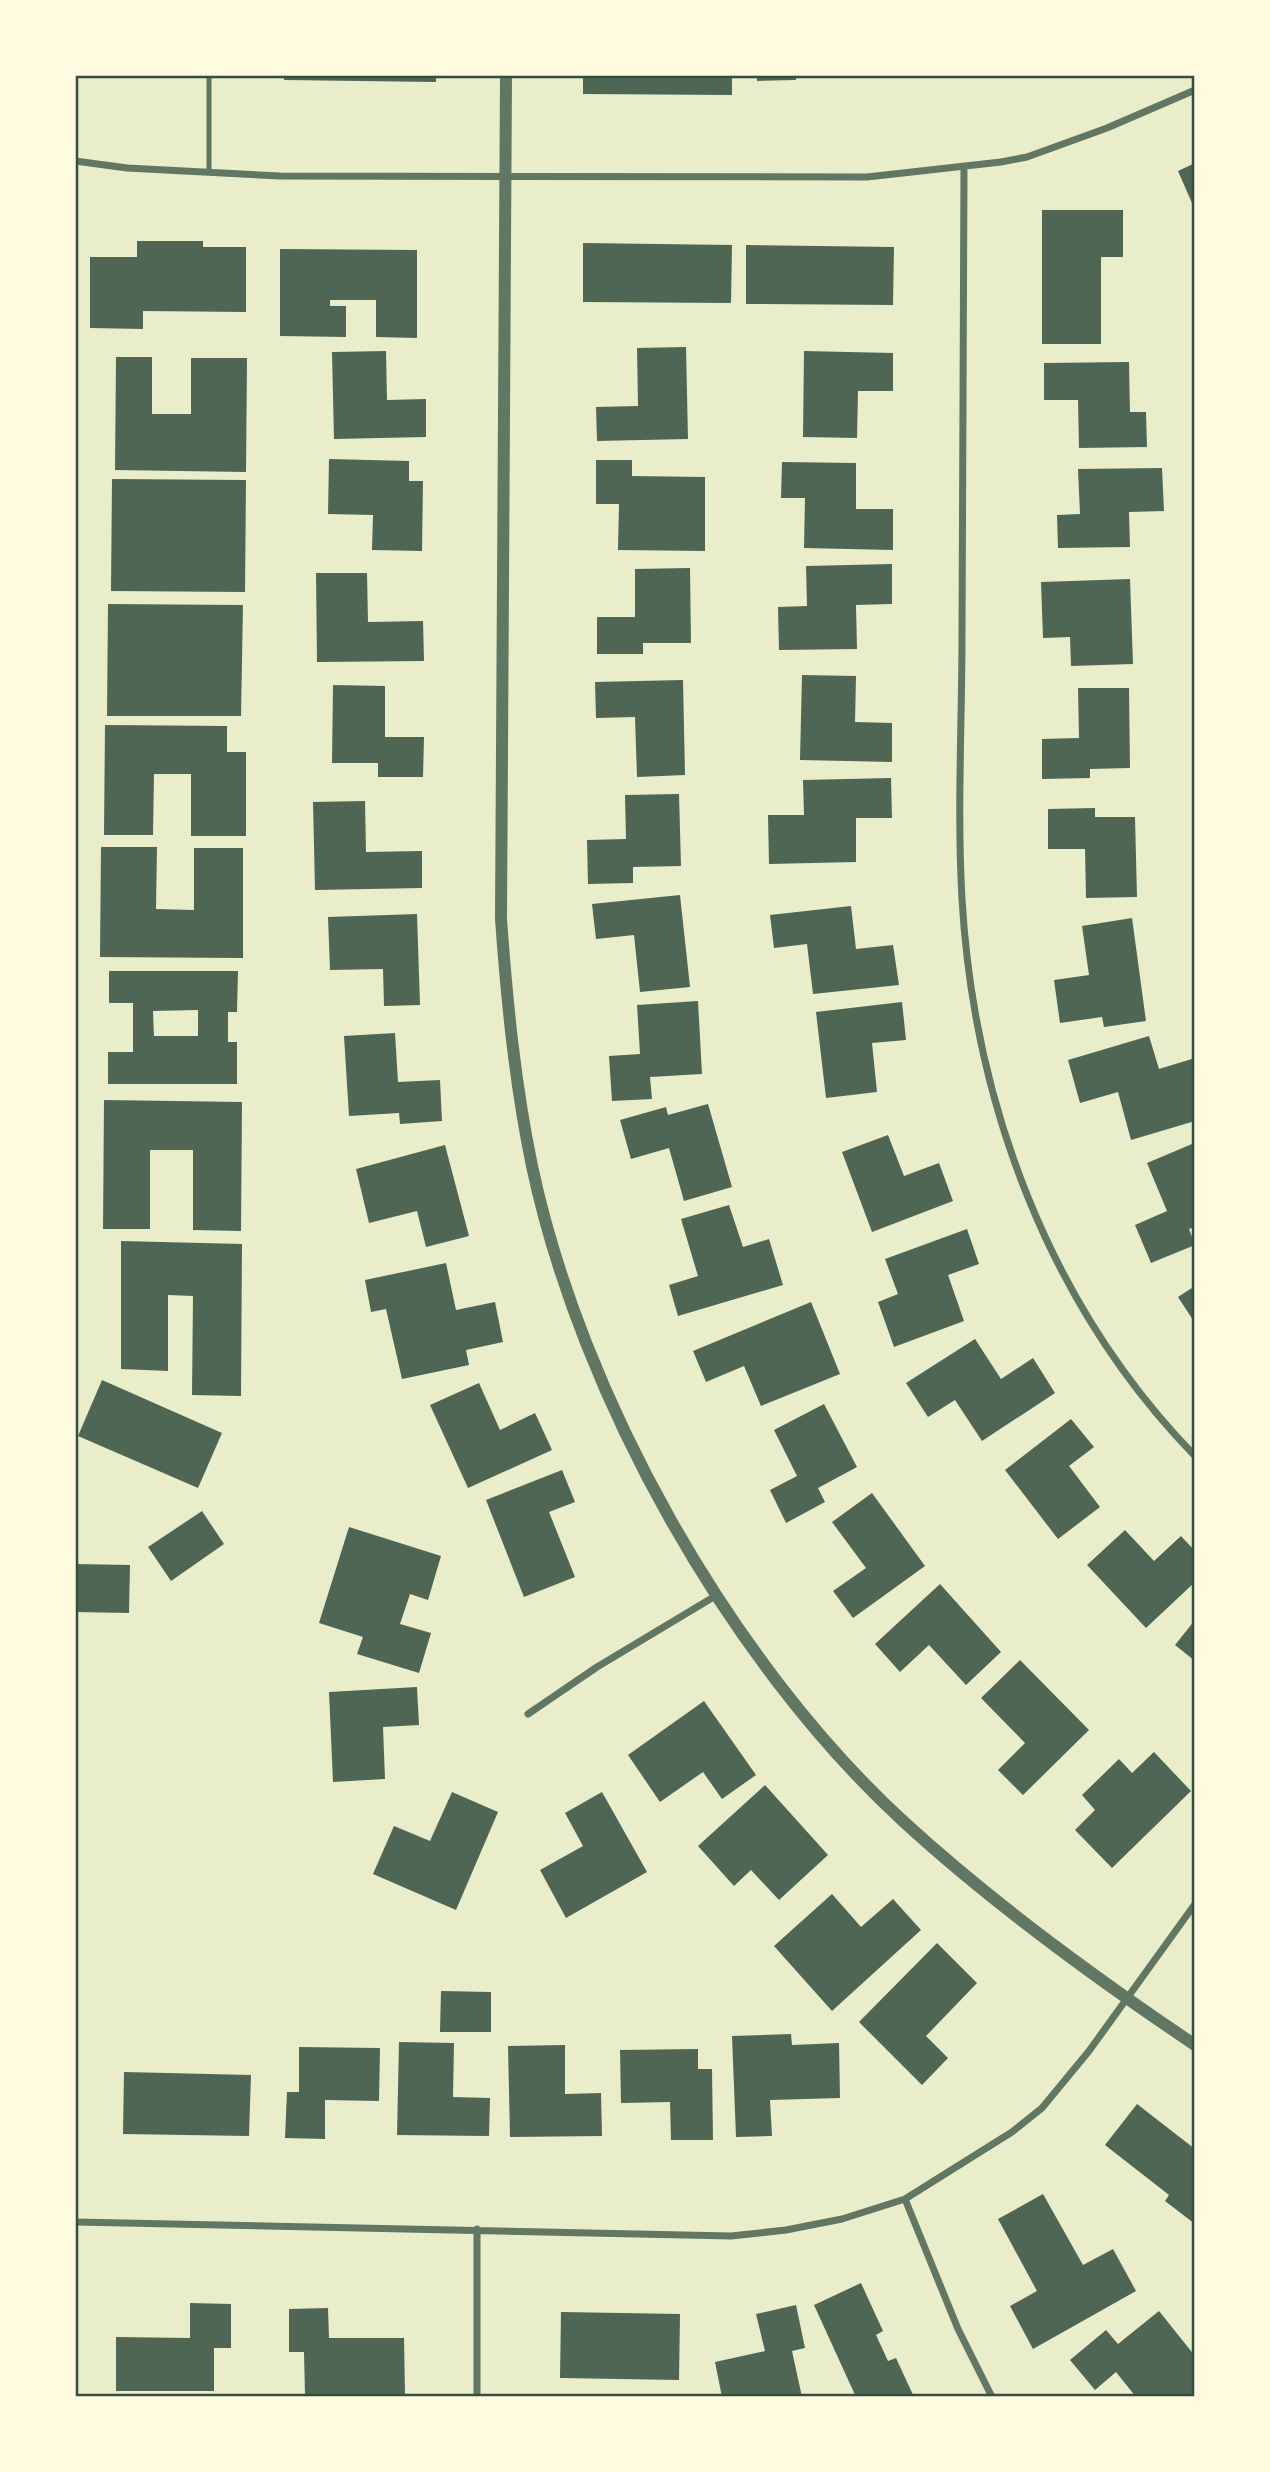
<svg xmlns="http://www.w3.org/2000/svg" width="1270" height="2472" viewBox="0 0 1270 2472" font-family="'Space Grotesk',sans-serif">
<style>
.building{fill:#4f6655;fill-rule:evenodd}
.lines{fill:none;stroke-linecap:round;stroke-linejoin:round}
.service{stroke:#617663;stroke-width:5}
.minor{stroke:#617663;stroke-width:7}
.tertiary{stroke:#617663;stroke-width:12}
.neatline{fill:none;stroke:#344e41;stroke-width:2.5}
</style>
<rect width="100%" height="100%" fill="#e9edc9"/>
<path class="building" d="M284 75H436V82L284 80Z
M583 75H732V95L583 94Z
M757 75H796V80L757 81Z
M1195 163V210L1178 171Z
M1042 210H1123V257H1101V344H1042Z
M137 241H203V247H246V312L143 311V329L90 328V257H137Z
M583 243 732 245 731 303 583 302Z
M746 245 894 247 893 305 746 304Z
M280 249 417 250V338L376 337V300H330V306H346V337L280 336Z
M686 347 688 439 597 441 596 407 638 406 637 348Z
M386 351 387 400 426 399V437L334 439 332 352Z
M804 351 893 353V391H858L857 438 803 437Z
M116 357H152V414H191V358H247L246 472 115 470Z
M1129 362 1130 412H1146L1147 447 1079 448 1078 400H1044V363Z
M329 459 409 461V481H423L422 551 372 550 373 515 328 514Z
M596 460H632V476L705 477V551L618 550 619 504H596Z
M782 462 856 463V509H893V550L804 548 805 498H781Z
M1162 468 1164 511 1129 512 1130 547 1058 548 1057 515 1080 514 1078 469Z
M112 479 246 480 245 592 111 591Z
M892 564V604L856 605 857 649 779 650 778 607 807 606 806 566Z
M690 568 691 643H643V654H597V617H635V569Z
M316 573H367L368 622 423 621 424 661 317 662Z
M1130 579 1133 664 1071 666 1070 637 1043 638 1041 582Z
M108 604 243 605 241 716H107Z
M802 675 856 676 855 722 892 723V762L800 760Z
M683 680 685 775 637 777 635 717 596 718 595 682Z
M333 685 385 686V737H424L423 777H378V763H332Z
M1078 688H1129L1130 768 1090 769V778L1042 779V739L1079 738Z
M105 725 227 726V752H246V836H191V774H154L153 835H104Z
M891 778 892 818H856V862L769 864 768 815H804L803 780Z
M679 794 681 866 633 867V883L588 884 587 840 626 839 625 795Z
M365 801 366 852 422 851V888L315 890 313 802Z
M1095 808V817H1135L1137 897 1086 898 1085 849H1048V809Z
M101 847H157L156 909 194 910V848H243V958L100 957Z
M680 895 690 987 640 992 634 935 596 939 592 904Z
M851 906 856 949 893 945 899 985 813 994 807 944 774 948 770 915Z
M417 914 420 1005 384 1006 383 969 330 970 328 917Z
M1132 918 1146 1021 1104 1027 1102 1017 1060 1023 1054 980 1089 975 1082 926Z
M109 971H238L237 1012H228V1042H237V1084H108V1052H133V1003H109ZM198 1010V1036H154L153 1011Z
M698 1001 702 1074 650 1077 652 1099 612 1101 609 1056 640 1054 637 1005Z
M902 1002 906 1040 872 1043 877 1092 826 1098 816 1012Z
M395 1033 398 1082 440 1080 442 1121 400 1124 399 1113 349 1116 344 1036Z
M1149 1036 1159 1069 1195 1058V1121L1131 1140 1118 1092 1080 1103 1068 1060Z
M104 1100 242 1102 241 1231 193 1230V1150H150V1229H103Z
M708 1104 732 1187 684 1201 669 1148 631 1159 620 1120 666 1107 668 1115Z
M888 1135 904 1176 939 1163 953 1201 872 1232 842 1152Z
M1192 1144 1195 1151V1227L1189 1229 1195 1245 1151 1263 1135 1225 1167 1211 1147 1163Z
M445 1145 469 1236 426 1247 417 1211 369 1223 356 1169Z
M729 1205 743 1247 769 1239 783 1285 678 1316 669 1285 698 1276 681 1219Z
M967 1229 979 1264 948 1275 964 1321 894 1347 878 1302 898 1294 885 1259Z
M121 1241 242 1244 241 1396 192 1395 193 1296 168 1295V1371L121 1369Z
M446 1263 456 1310 495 1302 503 1342 466 1350 469 1365 402 1379 386 1309 371 1312 365 1280Z
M1195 1286V1323L1178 1297Z
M811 1302 840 1374 761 1406 744 1366 706 1382 693 1351Z
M975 1339 1001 1379 1033 1358 1055 1393 982 1441 955 1400 928 1417 906 1383Z
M102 1380 222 1433 198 1488 78 1436Z
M479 1383 500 1430 535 1413 552 1450 468 1488 430 1405Z
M824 1404 857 1467 818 1488 825 1502 786 1523 770 1490 797 1476 774 1430Z
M1071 1419 1094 1447 1069 1466 1100 1507 1058 1539 1005 1470Z
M562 1470 575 1502 549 1512 575 1577 524 1597 486 1500Z
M872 1493 925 1566 853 1618 833 1591 866 1568 832 1522Z
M202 1511 224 1544 171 1581 148 1547Z
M349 1527 441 1556 428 1600 410 1594 400 1624 431 1633 419 1673 357 1654 363 1637 319 1623Z
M1125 1530 1154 1561 1181 1536 1195 1551V1582L1146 1628 1087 1565Z
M75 1564 130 1565 129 1613 75 1612Z
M940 1584 1001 1652 966 1685 929 1645 900 1672 875 1644Z
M1195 1620V1661L1175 1645Z
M1020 1660 1089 1730 1023 1795 998 1770 1025 1743 981 1698Z
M417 1687 419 1725 383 1727 385 1779 333 1782 329 1692Z
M704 1701 756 1775 722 1799 703 1772 660 1802 628 1755Z
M1154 1752 1191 1791 1112 1868 1075 1830 1095 1810 1082 1795 1119 1759 1132 1773Z
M765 1785 828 1855 779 1900 751 1870 734 1886 698 1846Z
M452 1792 498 1812 456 1910 373 1874 394 1826 430 1841Z
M602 1792 647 1872 566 1918 540 1870 583 1846 565 1813Z
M832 1894 861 1927 893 1899 921 1930 832 2011 774 1946Z
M937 1943 977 1983 926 2036 948 2058 922 2085 859 2022Z
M441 1991 491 1992V2032H440Z
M791 2034 792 2045 839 2043 840 2098 770 2100 772 2136 736 2137 732 2036Z
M399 2042 454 2043 453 2097 490 2098 489 2136 397 2135Z
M565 2045V2094L601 2093 602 2136 510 2137 508 2046Z
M299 2047 380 2048 379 2101 325 2100V2139L285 2138 287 2092H299Z
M698 2049V2069H712L713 2140H671L670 2102 621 2103 620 2050Z
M124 2072 251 2075 249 2136 123 2134Z
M1137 2104 1195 2149V2224L1165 2201 1169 2195 1105 2145Z
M1043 2194 1083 2265 1113 2249 1136 2291 1033 2349 1010 2306 1037 2291 998 2219Z
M861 2283 883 2331 876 2335 888 2361 896 2358 914 2397H856L814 2305Z
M190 2303 231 2304V2348H214V2391H116V2337L190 2338Z
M796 2305 805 2348 792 2351 802 2397H722L715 2362 765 2351 756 2314Z
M328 2308 329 2338H404L405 2394 305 2395 304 2352H289V2309Z
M1159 2311 1195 2356V2397H1136L1116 2372 1095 2390 1070 2360 1106 2330 1118 2344Z
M561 2312 680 2314 679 2380 560 2378Z"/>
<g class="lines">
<path class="service" d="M209 75V172"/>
<path class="minor" d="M75 161 127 168 280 176 867 177 1001 162 1027 157 1107 128 1195 90
M964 167C963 323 963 479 962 635 962 722 957 812 962 899 974 1105 1050 1307 1195 1456
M528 1714 597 1667 717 1595
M905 2199 958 2329 992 2397
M75 2222 731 2236 786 2230 842 2219 905 2199 1012 2132 1042 2108 1089 2051 1195 1904
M477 2397V2229"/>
<path class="tertiary" d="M506 75 501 919C507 1002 515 1084 532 1166 581 1397 730 1662 903 1821 990 1901 1097 1979 1195 2045"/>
</g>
<rect width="1270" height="2472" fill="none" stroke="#fefae0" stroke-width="154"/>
<rect x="77" y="77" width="1116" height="2318" class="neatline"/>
</svg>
